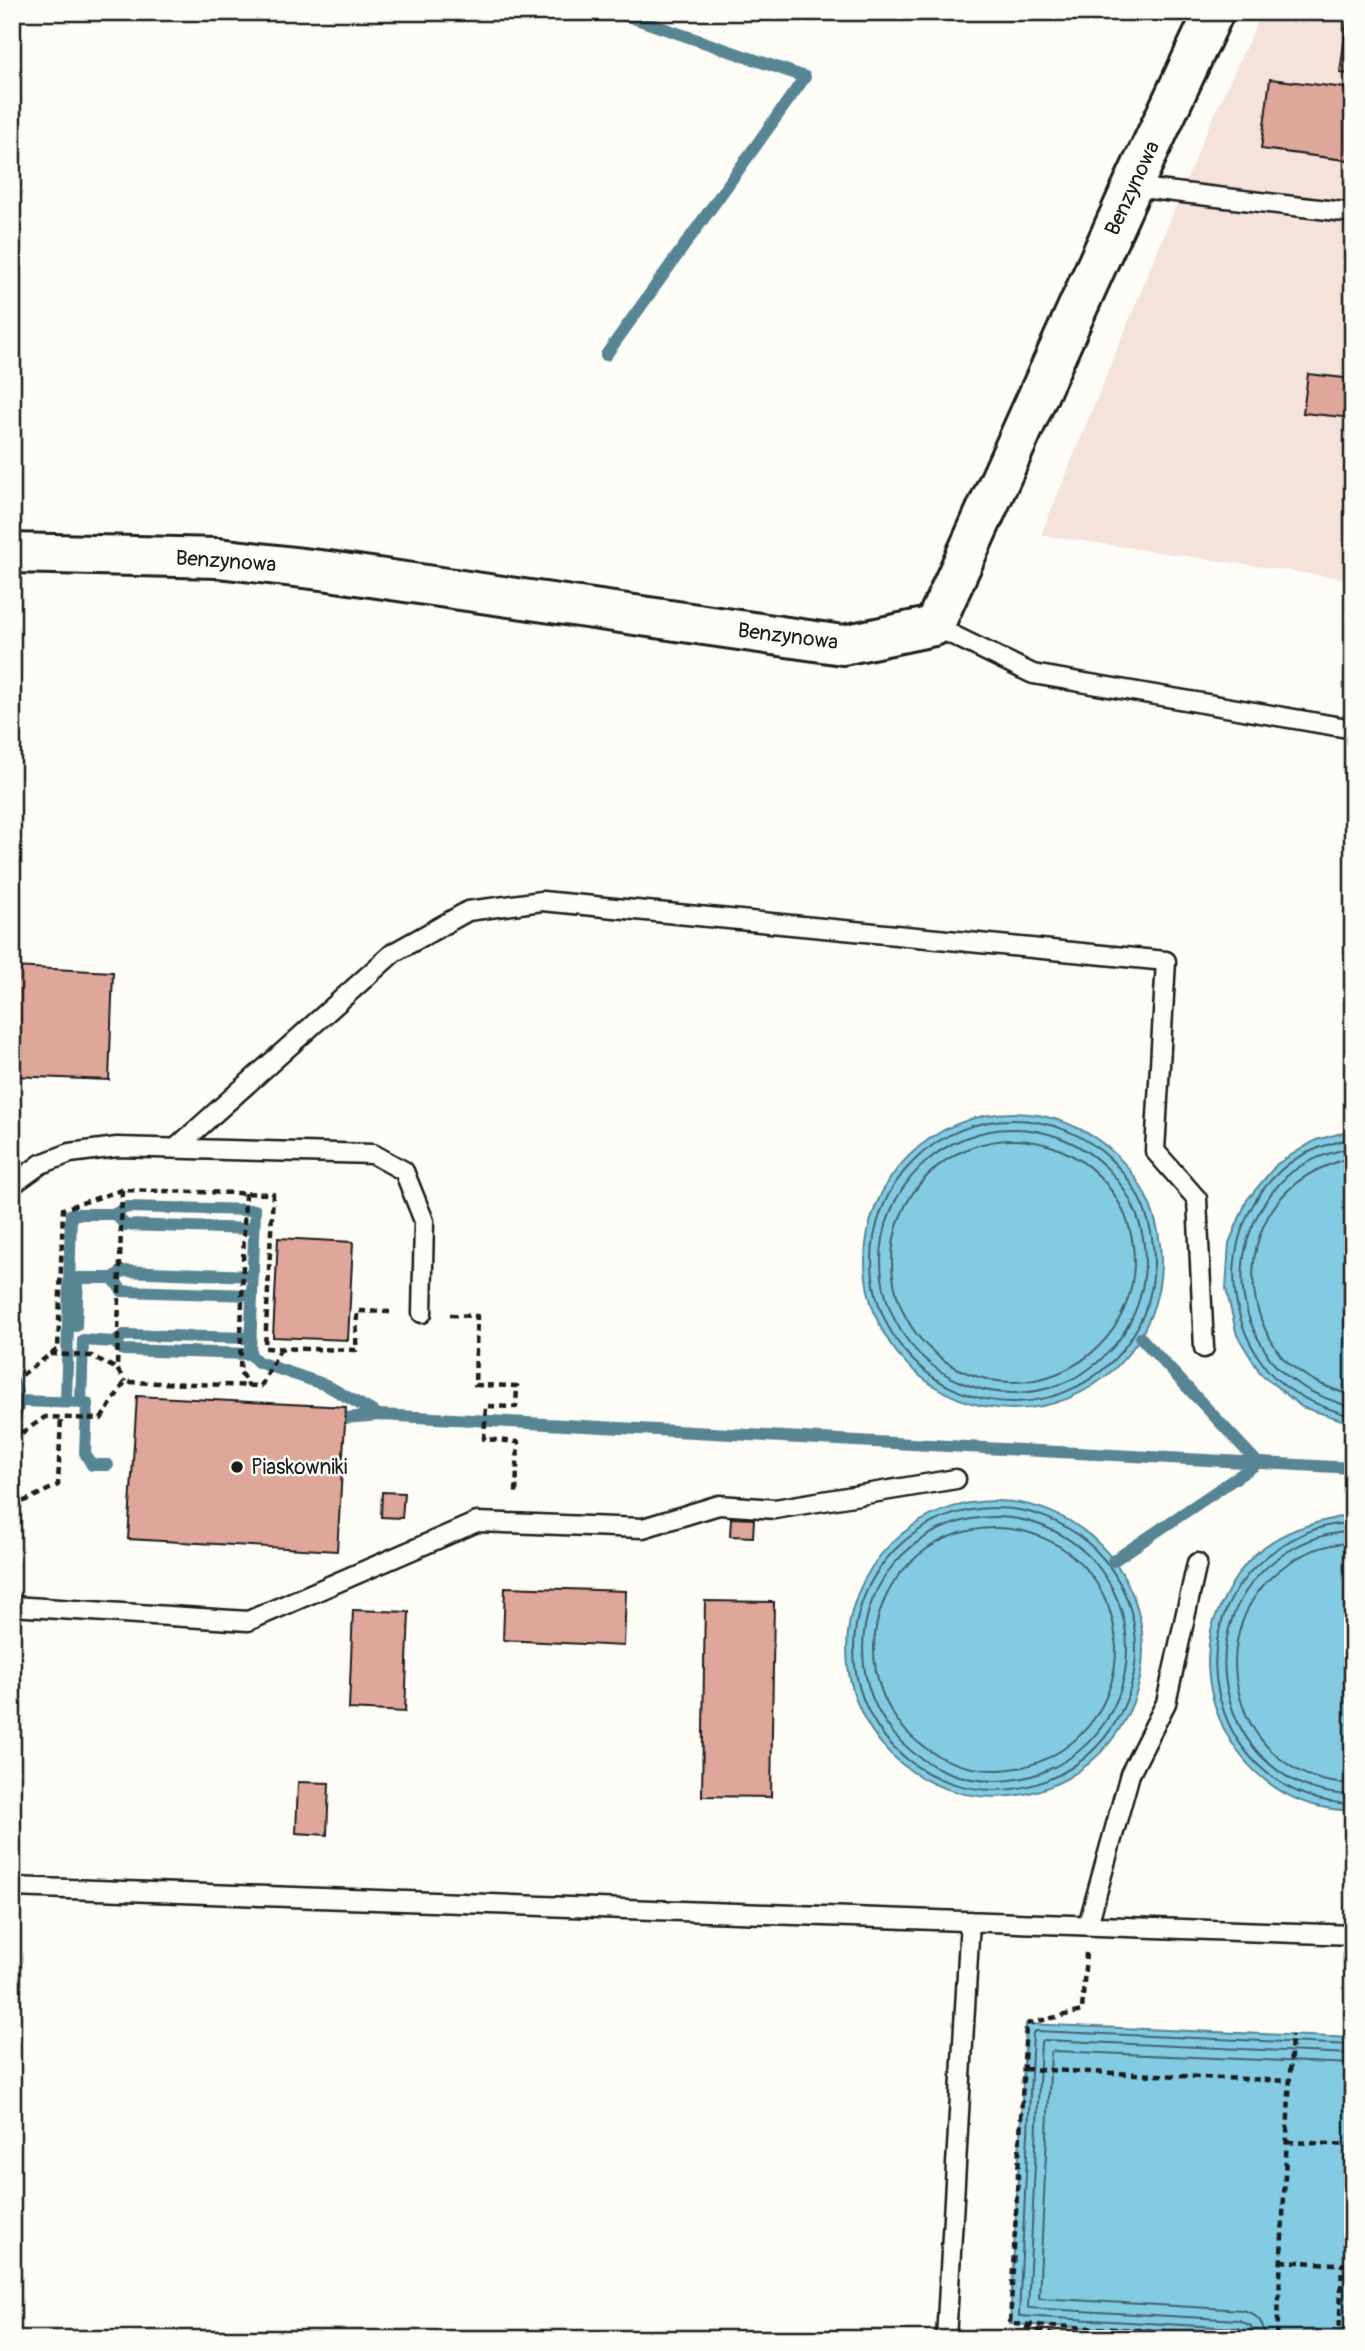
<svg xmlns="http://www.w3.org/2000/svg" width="1365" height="2351" viewBox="0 0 1365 2351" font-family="Pangolin,sans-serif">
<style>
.built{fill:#f4e2db}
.water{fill:#82cbe3;stroke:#598593;stroke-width:2}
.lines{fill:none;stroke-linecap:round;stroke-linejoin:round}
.shore{stroke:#45626c;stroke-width:2}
.stream{stroke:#598593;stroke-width:12}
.building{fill:#dfa69a;stroke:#1c1c1c;stroke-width:2}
.service-casing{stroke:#1c1c1c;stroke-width:23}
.tertiary-casing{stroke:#1c1c1c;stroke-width:44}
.path{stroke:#1c1c1c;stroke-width:4.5;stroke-dasharray:7 5;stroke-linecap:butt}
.service{stroke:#fdfcf7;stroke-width:18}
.tertiary{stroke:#fdfcf7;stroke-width:38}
.poi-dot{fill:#1c1c1c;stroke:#fdfcf7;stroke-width:2.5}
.labels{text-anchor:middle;stroke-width:5;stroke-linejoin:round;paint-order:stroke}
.street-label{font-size:21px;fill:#1c1c1c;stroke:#fdfcf7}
.poi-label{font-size:21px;fill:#1c1c1c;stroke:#fdfcf7;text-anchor:start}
</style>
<rect width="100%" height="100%" fill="#fdfcf7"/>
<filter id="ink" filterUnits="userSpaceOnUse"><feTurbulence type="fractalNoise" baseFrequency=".0143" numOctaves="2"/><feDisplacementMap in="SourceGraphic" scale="14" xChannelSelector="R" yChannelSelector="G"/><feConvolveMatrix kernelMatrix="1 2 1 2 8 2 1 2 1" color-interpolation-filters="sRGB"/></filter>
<g filter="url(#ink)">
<path class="built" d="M1262 12H1353V580L1041 535 1208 128Z"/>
<path class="water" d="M865 1261a148 148 0 1 1 296 0a148 148 0 1 1-296 0Z
M1353 1130V1423H1351L1302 1407 1261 1374 1237 1335 1226 1289 1229 1243 1247 1200 1277 1164 1316 1140Z
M847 1649a148 148 0 1 1 296 0a148 148 0 1 1-296 0Z
M1343 1516 1353 1517V1810C1260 1812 1193 1721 1211 1631 1212 1623 1217 1614 1220 1607 1229 1587 1243 1564 1260 1550 1287 1529 1311 1524 1343 1516Z
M1026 2024 1353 2038V2339L1010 2324Z"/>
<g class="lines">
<path class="shore" d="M872 1261a141 141 0 1 1 282 0a141 141 0 1 1-282 0Z
M881 1261a132 132 0 1 1 264 0a132 132 0 1 1-264 0Z
M1353 1138C1327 1144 1301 1152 1281 1170 1224 1222 1219 1308 1266 1368 1287 1395 1322 1407 1353 1417
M892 1261a121 121 0 1 1 242 0a121 121 0 1 1-242 0Z
M1353 1147C1329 1153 1304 1160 1286 1177 1239 1223 1228 1291 1263 1347 1267 1353 1270 1360 1275 1365 1298 1389 1322 1397 1353 1408
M1353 1157C1332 1163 1312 1170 1295 1184 1249 1222 1241 1291 1271 1340 1275 1346 1278 1353 1283 1358 1305 1379 1325 1387 1353 1396
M854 1649a141 141 0 1 1 282 0a141 141 0 1 1-282 0Z
M863 1649a132 132 0 1 1 264 0a132 132 0 1 1-264 0Z
M1353 1523C1328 1523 1303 1532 1283 1545 1163 1619 1213 1800 1353 1804
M874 1649a121 121 0 1 1 242 0a121 121 0 1 1-242 0Z
M1353 1532C1330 1532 1306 1540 1287 1552 1176 1621 1222 1793 1353 1795
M1353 1543C1332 1543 1310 1550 1292 1561 1191 1624 1233 1783 1353 1784
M1246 2339 1244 2332 1238 2328 1019 2316 1033 2033 1036 2031 1353 2045
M1255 2339 1251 2326 1239 2320 1028 2308 1041 2042 1044 2040 1353 2054
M1265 2339C1265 2324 1257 2314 1243 2310L1039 2298 1051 2053 1054 2051 1353 2064"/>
<path class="stream" d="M606 355 805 77 616 12
M115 1214 125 1225 254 1229
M113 1278 122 1291 252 1295
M76 1326 78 1278H113L123 1271 253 1276
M114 1342 123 1350 250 1354
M12 1379C18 1393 22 1408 12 1421
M66 1402 71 1214H115L126 1207 255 1210 250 1354 258 1362 326 1385 379 1415
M12 1403 20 1401 87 1403 85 1453 92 1465H108
M81 1403 83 1340 114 1342 124 1335 251 1338
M345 1418 380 1415 1353 1468
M1113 1561 1258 1463 1141 1338"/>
</g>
<path class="building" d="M1348 12H1353V74L1340 73Z
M1270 79 1353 89V161L1261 149Z
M1308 374 1353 379V418L1303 413Z
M12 967 113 972 109 1080 12 1076Z
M278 1238 353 1242 348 1340 273 1337Z
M137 1396 346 1407 337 1551 128 1539Z
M382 1492 404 1493 402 1518 381 1517Z
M731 1518 754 1519 753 1537 730 1536Z
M505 1587 626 1591 624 1646 503 1640Z
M705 1601 774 1602 771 1797 702 1796Z
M353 1610 409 1612 405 1712 349 1709Z
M298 1782 329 1783 327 1835 296 1833Z"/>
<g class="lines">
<defs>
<path id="service" d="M1132 187 1353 213
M934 626 1033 674 1353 729
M176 1148 393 953 468 911 542 901 1166 961 1155 1151 1197 1199 1204 1348
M12 1185 41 1164 70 1153 117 1147 373 1154 404 1171 424 1221 422 1313
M12 1606 248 1621 477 1522 643 1528 719 1505 775 1509 956 1479
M12 1887 1353 1935
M1088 1925 1130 1774 1166 1703 1197 1563
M946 2339 970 1921"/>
<path id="tertiary" d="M12 553 218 558 329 571 843 645 934 626 1132 187 1214 12"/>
</defs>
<use href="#service" class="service-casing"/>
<use href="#tertiary" class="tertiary-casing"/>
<path class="path" d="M122 1190 117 1369 125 1382
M245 1193 240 1372 249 1386
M450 1315 477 1316 475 1385 517 1386 516 1407 486 1406 484 1439 518 1442 516 1494
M50 1354 92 1356 117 1369
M12 1382 58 1349 63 1209 122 1190 273 1194 265 1348 356 1350 357 1311 392 1312
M12 1422 23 1432
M12 1440 45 1417 101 1419 125 1382 261 1386 281 1348
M12 1507 58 1485 61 1417
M1086 1953 1082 2011 1026 2024 1010 2324 1277 2337 1292 2035
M1024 2069 1290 2081
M1287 2142 1353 2145
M1281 2261 1353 2265
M1025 2327 1066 2337V2339
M1277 2337 1313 2339
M1339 2339 1342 2264"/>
<use href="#service" class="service"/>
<use href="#tertiary" class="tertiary"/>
</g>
</g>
<circle class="poi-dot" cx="237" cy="1467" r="7"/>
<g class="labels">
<g class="street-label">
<text transform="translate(1132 188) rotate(-65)" y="7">Benzynowa</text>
<text transform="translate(226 561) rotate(4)" y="7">Benzynowa</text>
<text transform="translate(788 636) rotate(7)" y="7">Benzynowa</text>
</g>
<g class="poi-label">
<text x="251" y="1474">Piaskowniki</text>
</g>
</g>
<rect width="1365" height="2351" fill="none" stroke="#fdfcf7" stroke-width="42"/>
<rect x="21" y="21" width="1323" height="2309" fill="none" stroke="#1c1c1c" stroke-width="2.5" filter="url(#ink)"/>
</svg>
